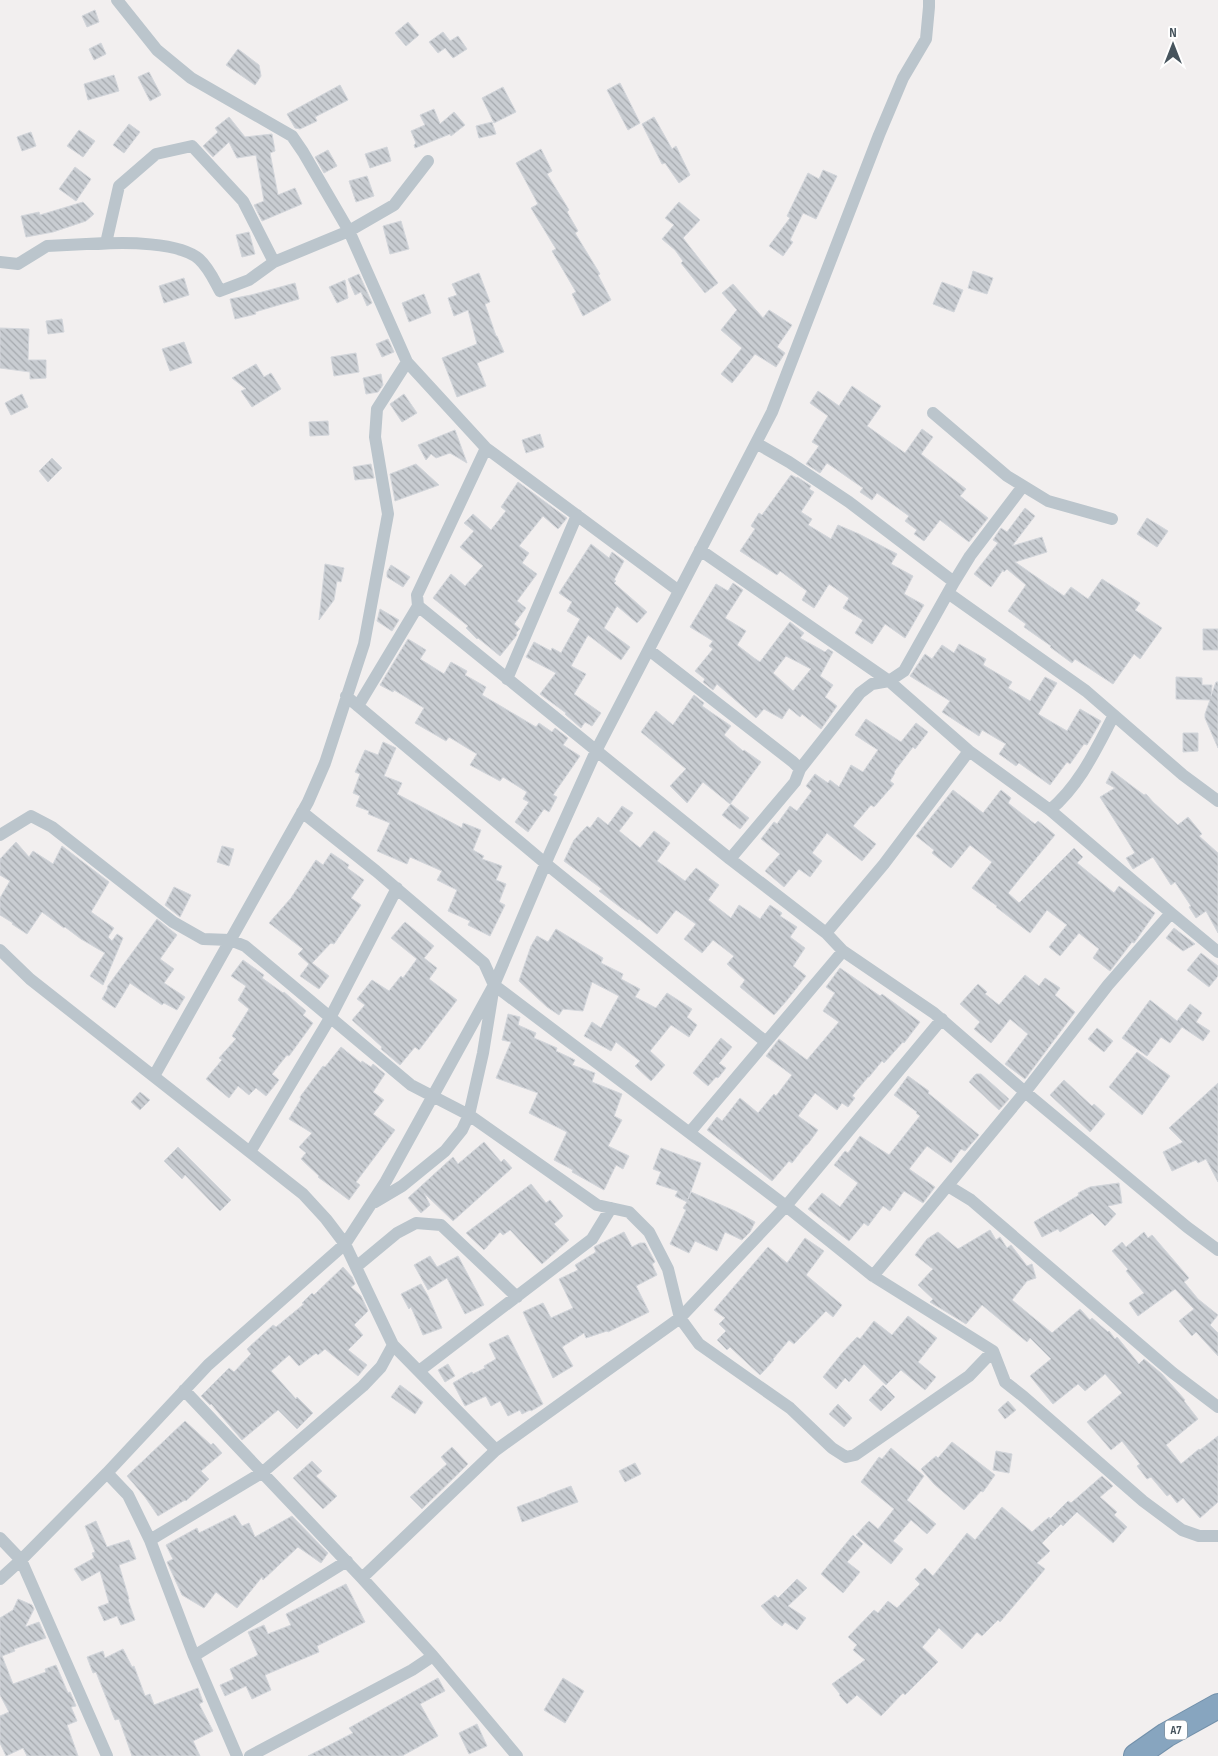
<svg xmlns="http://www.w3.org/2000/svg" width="1218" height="1756" viewBox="0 0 1218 1756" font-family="'Sofia Sans Condensed',sans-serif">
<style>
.building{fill:url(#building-back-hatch);stroke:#d3d6db;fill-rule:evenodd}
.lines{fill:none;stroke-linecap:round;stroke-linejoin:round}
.highway-casing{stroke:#7290aa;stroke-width:26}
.street{stroke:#bbc5cc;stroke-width:12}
.highway{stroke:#87a5bf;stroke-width:24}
.labels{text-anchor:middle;stroke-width:4.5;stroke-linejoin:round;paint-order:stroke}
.shield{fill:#fff;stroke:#7e878e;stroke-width:1}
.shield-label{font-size:12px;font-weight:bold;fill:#47545d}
</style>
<defs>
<pattern id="building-back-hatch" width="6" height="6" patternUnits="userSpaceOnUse" patternTransform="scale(1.25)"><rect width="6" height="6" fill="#c9cdd2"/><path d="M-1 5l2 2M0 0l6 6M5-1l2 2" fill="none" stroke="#a5a9ae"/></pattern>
</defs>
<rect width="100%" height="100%" fill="#f2efef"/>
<path class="building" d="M95 10 99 22 87 27 82 16Z
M408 22 419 35 406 46 395 33Z
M443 32 450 41 458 36 467 49 453 58 445 48 438 53 429 42Z
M101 43 106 54 94 60 89 49Z
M238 49 259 65 261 76 255 85 226 65Z
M149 72 161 95 150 101 138 77Z
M114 75 119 91 88 100 84 84Z
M620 83 640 123 628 130 607 90Z
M340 85 348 100 315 117 317 121 300 129 295 128 287 114Z
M503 87 516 112 494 123 482 98Z
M434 109 440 124 454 112 465 125 451 136 450 134 415 148 414 145 416 143 411 131 425 125 420 115Z
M229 117 245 137 272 134 275 151 270 153 278 195 295 188 302 204 262 221 254 205 264 201 256 155 237 158 229 142 213 157 203 146 218 132 215 128Z
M654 117 672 149 676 146 690 175 679 183 665 163 662 164 642 124Z
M492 122 496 134 479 138 476 126Z
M129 124 140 132 124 153 113 145Z
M79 130 95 141 83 157 67 146Z
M31 132 36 146 22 151 17 137Z
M387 147 391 161 370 168 365 154Z
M541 149 552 171 547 174 569 210 567 212 578 231 575 233 600 274 598 275 611 300 583 316 572 294 576 292 552 251 556 249 531 208 538 204 516 163Z
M328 150 337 166 324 173 315 157Z
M75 167 91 179 76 201 59 189Z
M823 170 837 176 816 219 803 213 790 240 793 242 783 256 769 246 790 218 787 216 808 173 819 179Z
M367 176 374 196 356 202 349 181Z
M83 202 94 214 86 221 53 232 26 237 21 216 39 212 40 215Z
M679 202 700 220 683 238 718 283 705 293 681 263 683 261 675 250 662 239 674 225 665 218Z
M401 221 409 249 390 254 383 226Z
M249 232 255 254 242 257 236 235Z
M973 271 993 278 987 294 968 288Z
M479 273 490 302 485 304 496 336H497L504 352 477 363 486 386 457 397 442 358 477 344 468 310 454 316 448 298 457 295 452 284Z
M359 274 372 303 367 306 361 292 355 295 348 279Z
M184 278 189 295 164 303 159 286Z
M345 280 348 298 337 303 329 287Z
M942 282 963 290 954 312 933 304Z
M295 283 299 299 255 312 256 314 235 319 230 299 251 295Z
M733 284 763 318 769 310 792 325 777 347 785 353 776 367 755 354 732 383 721 374 742 348 721 330 737 310 722 293Z
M424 294 431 313 409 322 402 303Z
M62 319 64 332 48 334 46 321Z
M0 328 29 329 28 360H46V378L30 379V372L0 368Z
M388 339 394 352 382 357 376 344Z
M184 342 192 363 170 371 162 349Z
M356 353 359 372 334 376 331 357Z
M256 364 264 377 271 373 281 389 252 407 241 391 246 389 232 378Z
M381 374 383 385 378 392 366 394 363 378Z
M852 386 881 406 867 426 905 453 922 429 933 437 921 454 966 489 960 496 988 518 969 542 940 520 924 541 914 534 917 530 905 521 909 516 877 493 872 500 860 492 863 488 827 463 820 473 806 464 819 446 812 442 828 416 810 403 818 391 839 406Z
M22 394 28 407 11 415 5 403Z
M404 394 417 413 402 422 390 404Z
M328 421 329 435 310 436 309 422Z
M455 430 467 463 450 453 436 458 431 454 426 460 418 445Z
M540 434 544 447 526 453 522 440Z
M52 458 62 468 48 482 39 471Z
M371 464 374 478 355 480 353 467Z
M416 464 439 485 395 501 390 474Z
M791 475 797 478V477L811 486 809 489 814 492 801 512 812 519 808 525 831 539 838 525 859 534 897 554 891 564 913 576 904 594 924 605 905 638 885 624 872 644 855 633 863 620 843 608 849 598 829 584 814 608 802 600 807 591 780 571 777 575 740 551 755 529 751 526 759 513 762 515Z
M518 482 567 518 558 529 543 516 519 546 529 553 522 563 537 574 517 601 526 608 514 624 520 629 516 633 517 635 500 656 478 638 477 639 466 628 468 626 433 598 451 574 465 586 483 566 460 547 474 531 464 523 473 514 491 530 506 511 501 507Z
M1025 508 1035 516 1012 546 1042 537 1047 552 1015 562 1064 596 1071 587 1088 599 1102 579 1140 603 1135 610 1162 628 1140 659 1134 654 1113 684 1075 659 1072 663 1050 647 1051 646 1024 627 1026 624 1008 611 1026 585 1007 569 1004 572 1003 570 991 587 974 574 998 543 993 540 1001 528 1007 532Z
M1147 518 1168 531 1157 547 1137 534Z
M591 544 609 558 612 552 624 561 614 580 616 581 614 583 647 612 637 623 617 606 604 628 630 647 621 660 588 635 571 666 586 674 574 694 601 713 592 726 585 722 581 728 565 714 566 713 540 694 556 673 526 657 534 642 551 651 552 648 561 653 580 619 567 611 572 602 559 593Z
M325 564 344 568 341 582 337 581 334 600 319 620Z
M391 565 410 577 403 587 387 577V572Z
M733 583 743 590 725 618 746 631 737 645 754 658 760 662 790 622 804 633 800 638 825 652 828 649 833 652 820 676 833 685 825 697 837 706 821 729 802 714 800 717 789 708 782 719 764 709 756 718 717 684 713 690 703 682 705 679 695 671 713 649 709 646 713 641 690 627 716 584 728 591ZM786 656 811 669 793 691 773 673Z
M380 609 399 620 392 631 377 621Z
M1203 629H1218V650H1203Z
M408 639 426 650 420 659 444 674 451 662 467 671 465 675 486 687 482 695 536 727 539 723 552 732 555 728 568 738 563 745 580 756 553 795 557 797 549 812 544 809 528 832 515 822 529 802 523 799 527 792 503 777 500 781 470 765 477 754 449 737 446 741 415 723 424 708 394 690 393 692 380 685Z
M959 644 986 659 983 665 1012 682 1008 688 1030 701 1045 677 1057 683 1038 714 1067 731 1080 709 1101 721 1087 745 1084 744 1070 764 1067 762 1050 785 1019 763 1016 766 999 754 1006 744 982 730 979 736 942 712 950 701 910 676 925 654 932 659 942 645 954 653Z
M1176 677 1202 678V685H1212L1211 696 1216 682H1218V748L1205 718V714L1210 700 1176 699Z
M694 695 704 703 702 706 731 726 724 735 743 751 744 750 761 762 730 804 703 782 687 803 670 786 686 769 641 732 656 711 673 725Z
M866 719 901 742 916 723 928 732 915 749 913 747 894 772 895 773 890 781 894 784 874 807 871 805 853 826 876 844 862 861 827 833 812 853 822 861 810 877 799 869 784 887 765 871 780 854 761 839 774 822 777 824 790 806 797 811 812 791 806 786 815 774 828 783 830 780 839 787 851 765 863 772 878 750 855 735Z
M1183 733H1198V751L1183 752Z
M383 742 396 748 384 776 402 783 397 794 462 828 463 823 481 830 473 850 484 856 482 859 502 866 496 880 506 884 499 902 505 905 490 936 468 925 470 921 448 911 457 890 437 880 442 871 410 857 407 864 377 851 390 823 368 814 369 811 356 806 360 796 353 793 360 774 355 772 365 750 378 755Z
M1112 771 1144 795 1146 794 1153 802 1178 825 1188 817 1202 834 1199 836 1218 853V933L1206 911 1196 918 1189 907 1191 906 1175 882 1171 885 1153 857 1133 869 1126 858 1135 853 1100 797 1115 788 1106 783Z
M953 790 983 813 1001 790 1011 798 1008 803 1035 824 1038 821 1055 835 1008 893 1019 903 1074 848 1083 857 1077 863 1114 893 1119 886 1155 913 1134 943 1132 942 1110 971 1093 958 1099 949 1079 933 1060 956 1049 947 1067 925 1047 910 1030 933 996 907 997 906 972 888 992 862 970 845 951 868 932 853 934 850 916 836Z
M731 804 749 818 740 829 722 815Z
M622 806 633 813 619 831 640 848 654 831 670 843 657 861 685 881 696 868 719 885 708 900 731 918 739 905 760 919 770 905 782 913 780 916 797 927 790 937 805 948 793 966 806 976 788 999 774 1015 740 987 745 980 727 964 734 956 713 940 702 953 684 939 696 924 676 910 657 934 639 919 638 920 620 907 599 891 602 889 564 861 574 840 587 826 590 828 598 817 608 825Z
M16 842 29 857 33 851 53 864 62 846 109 882 91 912 114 928 108 937 112 941 117 934 123 938 103 985 90 976 105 953 81 939 65 927 64 928 42 912 27 934 12 924 13 923 0 915V898L10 881 0 875V859Z
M222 846 234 849 229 866 217 862Z
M331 853 349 865 347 868 364 880 351 898 361 905 334 944 331 943 312 963 329 976 319 989 300 976 309 964 298 954 303 949 269 923 291 898 316 860 323 865Z
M174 887 191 895 180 917 165 905Z
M157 919 177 935 160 959 174 969 164 983 185 997 177 1010 164 1003 162 1005 130 983 115 1008 102 999 108 988 107 987Z
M405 922 434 946 424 958 437 968 429 979 457 1000 419 1050 415 1047 400 1065 381 1049 382 1047 352 1020 365 1005 357 999 372 980 389 991 401 976 403 978 417 959 391 938Z
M1174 928 1195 944 1183 951 1166 938Z
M556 929 603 958 601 963 623 974 621 979 640 989 635 997 656 1008 667 993 692 1009 687 1017 697 1025 689 1037 671 1025 650 1051 665 1065 651 1081 635 1066 640 1061 616 1042 611 1051 584 1036 592 1022 601 1028 619 996 592 982 583 1011 563 1009 559 1015 547 1007 519 981 531 946 537 936 548 942Z
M1201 953 1218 966V976L1209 987 1187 970Z
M243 960 264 975 262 978 283 993 284 992 306 1011 303 1015 313 1023 289 1056 287 1055 272 1074 279 1080 266 1096 256 1088 249 1095 238 1086 229 1098 206 1079 222 1060 219 1058 236 1039 232 1036 249 1009 238 1000 246 986 231 976Z
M840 968 880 996 882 994 920 1022 904 1043 903 1042 884 1063 882 1061 869 1077H868L852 1096 855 1098 848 1107 842 1103 837 1110 815 1093 798 1116 818 1130 807 1145H806L792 1163 789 1161 772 1181 707 1130 717 1117 722 1121 740 1098 758 1113 774 1094 776 1096 792 1075 766 1056 779 1039 807 1060 839 1022 823 1011 835 993 826 987Z
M1025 975 1039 986 1045 978 1060 988 1055 995 1075 1012 1025 1079 1005 1064 1028 1034 1010 1019 991 1043 974 1029 980 1022 960 1004 978 984 987 992 985 994 999 1005Z
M1150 1000 1177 1021 1190 1004 1202 1013 1196 1022 1210 1031 1203 1041 1182 1027 1170 1043 1161 1037 1147 1056 1122 1038Z
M508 1014 520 1017 518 1025 536 1033 534 1038 557 1048 556 1051 575 1060 572 1065 595 1073 592 1082 622 1094 614 1116 622 1120 608 1146 629 1156 623 1169 616 1165 604 1190 572 1172 573 1170 554 1160 567 1132 529 1113 538 1093 496 1078 511 1042 502 1040Z
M1097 1028 1113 1041 1104 1052 1088 1039Z
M721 1038 732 1047 719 1063 726 1068 718 1078 716 1077 708 1086 693 1073Z
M341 1047 361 1063 362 1061 371 1067 373 1064 385 1074 373 1092 384 1100 373 1114 395 1130 356 1182 360 1185 349 1200 318 1177 319 1176 301 1159 306 1153 299 1147 312 1133 289 1119 301 1099 300 1097 323 1066 325 1067Z
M1137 1052 1170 1076 1142 1115 1109 1087Z
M976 1074H981L1009 1099 999 1110 969 1082Z
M908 1076 929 1091 928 1093 979 1135 965 1151 961 1149 951 1163 927 1146 909 1169 935 1187 923 1203 904 1191 890 1211 883 1206 868 1226 864 1223 849 1241 808 1209 822 1193 840 1207 858 1183 834 1165 845 1151 848 1153 860 1136 889 1155 920 1116 916 1113 917 1112 894 1095Z
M1064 1080 1092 1106 1094 1104 1105 1114 1090 1132 1050 1095Z
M1218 1083V1182L1206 1159 1198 1163 1196 1160 1172 1171 1163 1152 1183 1142 1169 1128Z
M140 1092 150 1100 140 1110 131 1102Z
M484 1142 501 1162 504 1159 512 1168 453 1221 424 1193 430 1205 421 1213 408 1198 453 1157 458 1164Z
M178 1147 231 1200 220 1211 185 1175 182 1179 164 1161Z
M661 1148 701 1163 688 1199 691 1192 735 1211 755 1222 750 1232 742 1240 725 1232 717 1251 695 1241 689 1253 670 1244 686 1210 683 1208 687 1202 675 1196 678 1191 656 1184 661 1172 653 1169Z
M1119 1183 1122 1203 1108 1206 1116 1214 1105 1226 1092 1213 1060 1232 1058 1229 1042 1237 1034 1222 1079 1195 1078 1193 1090 1187Z
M531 1184 546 1203 550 1200 563 1216 554 1224 569 1240 542 1264 510 1230 503 1235 500 1232 484 1250 466 1233Z
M990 1230 996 1240 1000 1237 1007 1248 1011 1245 1027 1266 1032 1264 1036 1278 1027 1281 1012 1300 1052 1333 1080 1309 1090 1320 1092 1318 1108 1332 1109 1331 1115 1339 1117 1337 1139 1364 1144 1359 1162 1374 1185 1400 1184 1401 1198 1419 1166 1445 1181 1464 1199 1449 1200 1450 1218 1436V1502L1200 1518 1183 1498 1177 1503 1170 1494 1167 1496 1151 1477 1147 1479 1137 1466 1140 1464 1122 1441 1111 1450 1087 1422 1122 1393 1105 1374 1085 1391 1078 1384 1053 1404 1030 1376 1051 1359 1030 1338 1027 1342 982 1305 966 1324 930 1302 933 1299 918 1285 933 1269 915 1255 927 1239 938 1232 958 1249Z
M624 1232 632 1247 640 1243H645L655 1262 652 1264 657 1275 636 1286 649 1312 608 1332 607 1331 586 1338 584 1333 562 1347 573 1366 553 1378 523 1312 543 1303 551 1318 573 1308 559 1279 578 1270 575 1265 596 1252 594 1247Z
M1144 1232 1148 1238 1152 1235 1189 1278 1184 1282 1198 1299 1218 1315 1210 1325 1218 1333V1356L1196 1332 1192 1336 1179 1321 1194 1309 1175 1289 1138 1316 1129 1303 1144 1293 1126 1271 1128 1269 1112 1251 1122 1242 1126 1247Z
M805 1238 824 1251 806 1275 842 1305 833 1317 826 1311 794 1344 789 1340 773 1359 774 1360 760 1375 730 1347 727 1350 717 1340 726 1331 719 1324 725 1318 714 1310 768 1247 787 1263Z
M430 1256 437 1267 458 1256 484 1305 465 1314 447 1278 428 1290 414 1265Z
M343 1267 352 1277 355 1284 351 1287 361 1296 368 1311 354 1325 363 1335 348 1350 367 1365 358 1376 325 1349 318 1355 316 1353 299 1366 289 1355 271 1371 296 1399 297 1397 313 1413 297 1429 278 1410 242 1440 211 1404 210 1405 201 1396 229 1368 234 1372 251 1354 247 1349 273 1325 276 1327 304 1304 302 1303 312 1293 314 1295Z
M421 1284 428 1296 442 1328 423 1335 411 1307 409 1309 401 1294Z
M908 1316 937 1338 918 1362 936 1377 925 1390 901 1370 886 1385 864 1364 849 1382 845 1378 836 1389 823 1377 843 1352 857 1337 860 1339 874 1321 892 1335Z
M508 1335 543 1404 531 1411 530 1410 522 1414 520 1410 508 1416 500 1401 491 1406 486 1396 465 1406 453 1383 472 1372 473 1374 485 1368 484 1366 496 1359 489 1344Z
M448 1364 455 1376 445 1382 438 1370Z
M400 1385 423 1402 415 1414 391 1397Z
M883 1385 895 1397 881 1411 869 1400Z
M1008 1401 1016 1410 1005 1419 998 1410Z
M838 1404 852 1418 844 1427 829 1414Z
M185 1421 211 1445 213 1443 222 1453 201 1471 209 1479 186 1501 185 1500 158 1516 145 1497 127 1476Z
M952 1442 995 1475 983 1492 981 1491 964 1510 934 1484 921 1469 936 1456 938 1458Z
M452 1447 468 1464 422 1509 410 1497 447 1464 441 1457Z
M891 1448 924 1476 907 1500 936 1524 927 1534 911 1520 893 1541 903 1549 891 1564 856 1535 869 1521 878 1529 894 1509 861 1482 879 1457 882 1459Z
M996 1451 1012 1454 1009 1473 993 1470Z
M312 1461 322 1471 316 1476 337 1496 323 1509 293 1478Z
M635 1463 641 1474 625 1482 619 1471Z
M1102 1476 1113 1486 1100 1497 1117 1512 1114 1515 1127 1527 1113 1543 1077 1512 1063 1526 1061 1524 1042 1543 1050 1551 1037 1563 1045 1569 1000 1622 998 1620 982 1636 977 1632 962 1649 939 1628 922 1647 938 1662 905 1695 903 1693 881 1716 857 1695 847 1704 839 1695 840 1694 832 1684 865 1660 853 1650 857 1645 848 1637 874 1610 878 1613 888 1601 897 1608 920 1584 915 1579 925 1568 933 1576 967 1533 975 1540 1002 1507 1032 1532 1049 1517 1050 1519 1068 1501 1071 1503Z
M571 1486 578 1502 522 1522 517 1507 547 1496V1495Z
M235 1515 242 1526 249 1523 255 1537 292 1516 328 1553 321 1563 298 1547 263 1580 262 1577 237 1608 216 1592 204 1608 182 1595 167 1562 173 1559 166 1545 197 1528 199 1533Z
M96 1521 107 1547 129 1540 136 1559 119 1565 129 1599 128 1600 135 1620 121 1625 117 1616 104 1621 98 1607 109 1603 100 1571 82 1581 74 1569 94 1558 92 1553 95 1552 85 1526Z
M853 1535 863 1544 847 1562 860 1572 843 1593 821 1574Z
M797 1579 807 1588 788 1606 806 1618 797 1630 785 1622 782 1626 774 1620 761 1606 775 1595 778 1598Z
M346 1584 365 1622 317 1646 319 1652 265 1675 271 1690 252 1699 246 1686 225 1696 220 1685 234 1679 230 1669 258 1655 248 1632 264 1625 268 1634 291 1625 286 1614Z
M18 1599 32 1605 34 1609 25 1627 39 1622 46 1638 14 1649 15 1651 2 1656 13 1684 46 1672 45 1669 56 1665 68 1693 70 1692 76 1706 71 1707 77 1721 67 1725 78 1756H27L23 1748 6 1756 0 1743V1716L9 1712 0 1695V1618L13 1610Z
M123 1649 132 1667 134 1666 145 1696 150 1694 154 1705 198 1688 203 1702 199 1704 213 1731 193 1741 200 1756H132L119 1719 115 1720 96 1672 93 1673 87 1657 103 1651 105 1658Z
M438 1678 445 1691 420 1704 438 1736 402 1756H308L353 1733 349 1728Z
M563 1678 584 1691 565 1723 544 1710Z
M477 1724 487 1746 469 1754 459 1733Z"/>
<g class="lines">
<defs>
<path id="highway" d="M1136 1756 1166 1735 1218 1706"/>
</defs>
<use href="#highway" class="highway-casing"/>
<path class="street" d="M428 161 394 205 349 231 407 362 486 448 679 591
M98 244C123 242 180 242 199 259 209 268 214 280 220 291L249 280 274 262
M0 262 18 264 47 246 106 243 119 186 156 154 192 146 243 201 274 262 349 231 303 152 292 136 191 78 157 50 117 0
M933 413 1007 476 1048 501 1112 519
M756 443 789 462 849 502 954 582 904 671 889 681 872 684 860 693 800 769
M486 448 417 595 418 606 730 859 826 933 843 951 934 1013 1025 1092 1187 1227 1218 1250
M700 550 889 681 969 751 1050 810 1171 913
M954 582 970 556 1023 486
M948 593 1086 691 1183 775 1218 801
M649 650 793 762 800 769 795 782 730 859
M507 679 577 515
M346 696 545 863 766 1042
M358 706 418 606
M1050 810C1080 785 1096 749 1114 715
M302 812 376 871 484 963 494 985 483 1053 469 1115 462 1130 445 1151 402 1186 375 1202
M0 835 31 816 52 827 173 922 203 939 230 940 245 946 411 1085 469 1115 597 1205 629 1212 649 1232 668 1269 680 1318 699 1344 790 1408 832 1448 846 1457 855 1455 969 1376 993 1351
M826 933 884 864 969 751
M0 950 30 979 303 1194 326 1219 345 1244 393 1345 496 1450
M494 985 786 1206 873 1276 993 1351 1005 1382 1024 1397 1143 1501 1182 1530 1199 1536H1218
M154 1076 308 802 325 763 364 644 388 514 375 437 377 409 407 362
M690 1132 843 951
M250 1152 330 1018 397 888
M948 1186 971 1200 1173 1373 1218 1407
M356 1267 397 1233 416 1223 441 1225 517 1297
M873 1276 1025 1092 1108 985 1171 913 1218 952
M419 1371 592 1239 611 1208
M184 1390 362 1578 433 1656 517 1756
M107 1473 128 1495 150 1540 194 1656 237 1756
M0 1538 21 1560 107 1756
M150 1540 263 1472 363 1386 381 1367 393 1345
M362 1578 496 1450 680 1318 786 1206 942 1019
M0 1579 21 1560 107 1473 208 1365 345 1244 386 1181 494 985 550 853 596 751 772 412 879 135 903 78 926 39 929 7V0
M194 1656 347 1561
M250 1756 412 1670 433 1656"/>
<use href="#highway" class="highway"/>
</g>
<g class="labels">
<rect class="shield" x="1165" y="1720.5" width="22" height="19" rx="4"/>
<g class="shield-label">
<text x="1176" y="1734">A7</text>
</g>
</g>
<g transform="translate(1173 45)" stroke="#ffffff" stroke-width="4" paint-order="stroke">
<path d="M0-4L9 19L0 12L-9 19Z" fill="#47545d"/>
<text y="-8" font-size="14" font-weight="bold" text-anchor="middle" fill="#47545d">N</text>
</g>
</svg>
